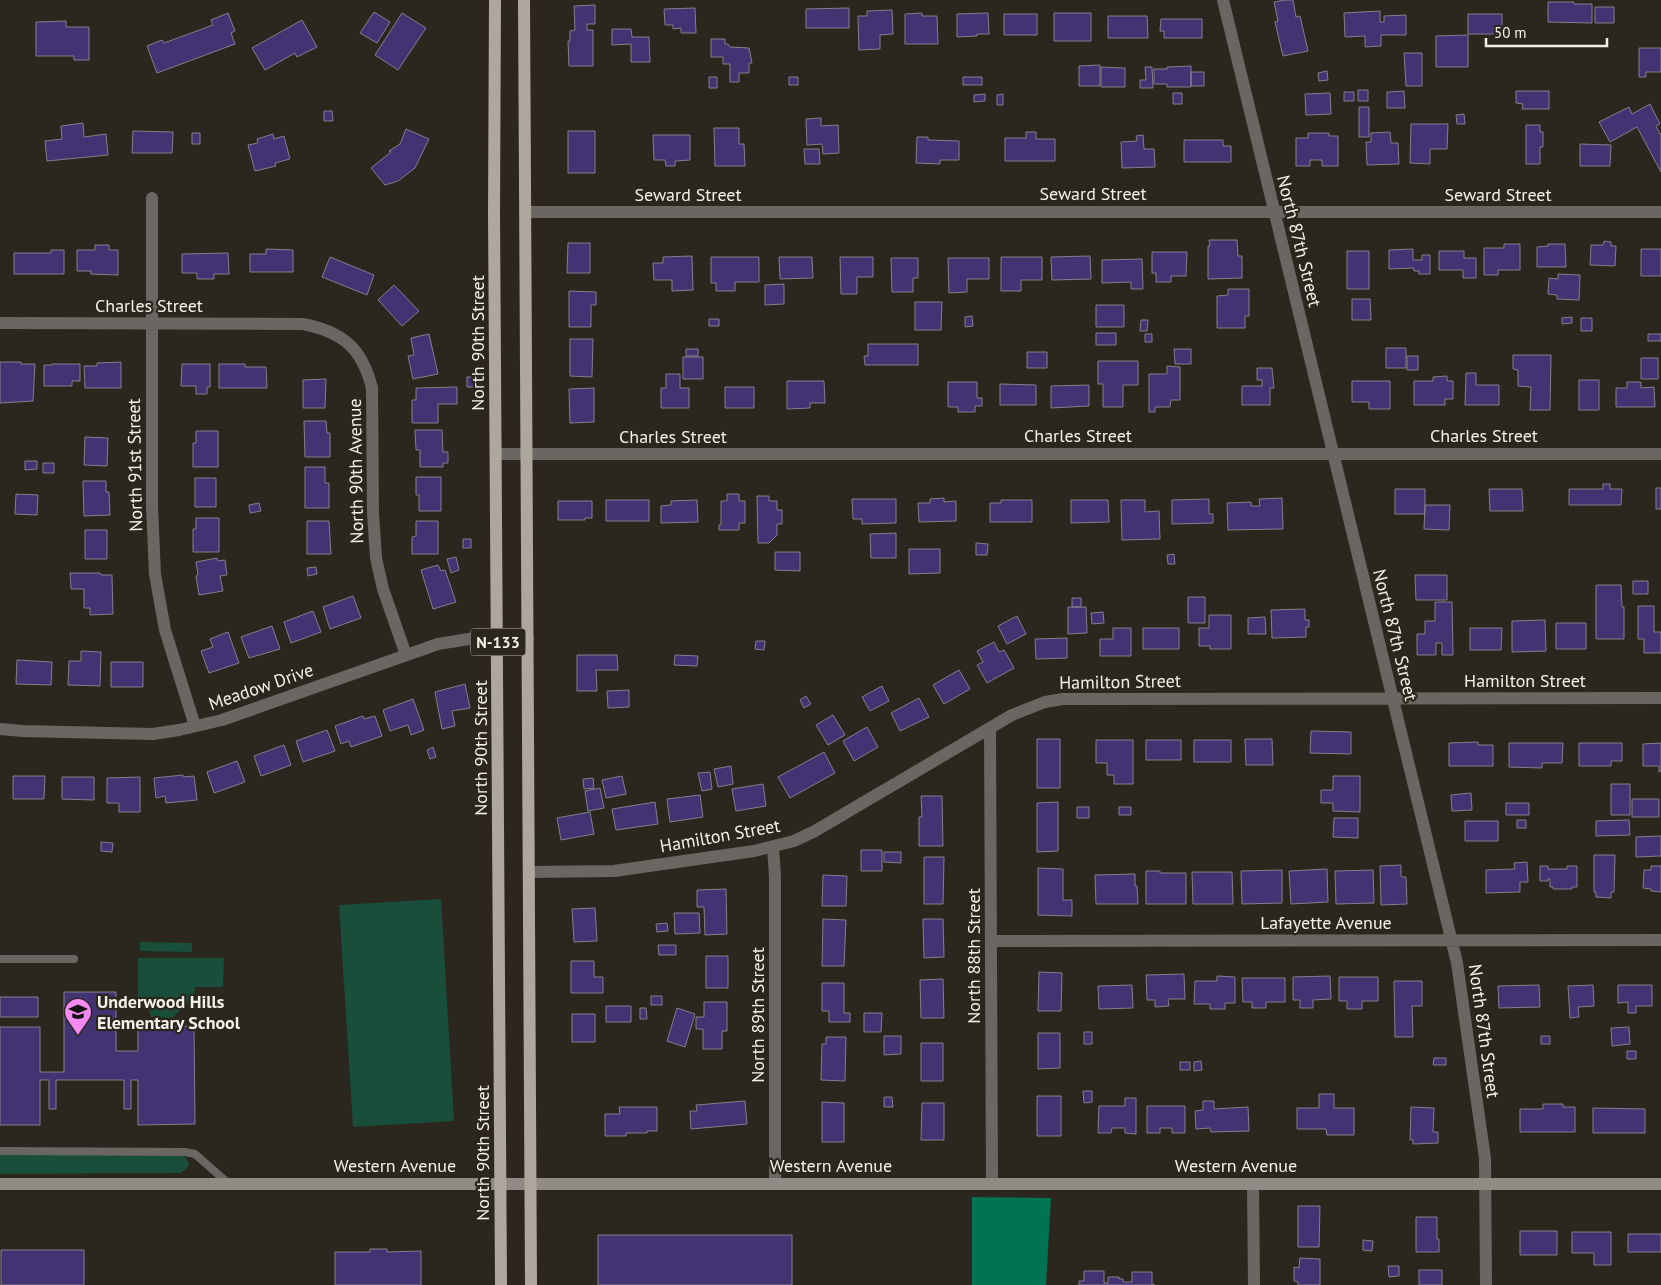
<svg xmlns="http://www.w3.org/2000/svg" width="1661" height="1285" viewBox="0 0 1661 1285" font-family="'PT Sans',sans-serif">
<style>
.green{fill:#194e3a}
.forest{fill:#007352}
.building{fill:#423473;stroke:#81808b}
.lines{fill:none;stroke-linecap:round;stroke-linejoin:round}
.lane{stroke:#6a6763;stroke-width:8}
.street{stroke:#6a6763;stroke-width:12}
.secondary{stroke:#908b85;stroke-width:12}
.primary{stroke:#aea79e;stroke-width:12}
.labels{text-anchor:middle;stroke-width:4.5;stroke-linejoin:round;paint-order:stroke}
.shield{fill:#2b271e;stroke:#b8b4ae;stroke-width:1}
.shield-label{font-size:16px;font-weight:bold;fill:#f4f1eb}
.street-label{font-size:18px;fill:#f4f1eb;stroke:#2b271e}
.poi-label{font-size:18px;font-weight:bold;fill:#f4f1eb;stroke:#2b271e;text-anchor:start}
</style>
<rect width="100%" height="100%" fill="#2b271e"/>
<path class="green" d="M441 899 454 1121 353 1127 339 905Z
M140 942 192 943V952L140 951Z
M138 958H224L223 987H195L194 1000 190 1001 172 1018 151 1017 149 1010 138 1003Z
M0 1155H182L186 1158 189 1164 186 1169 180 1173 0 1174Z"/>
<path class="forest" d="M972 1197 1051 1198 1046 1285H972Z"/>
<path class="building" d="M1285 0H1293L1296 17 1300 16 1308 51 1283 56 1275 22 1278 21 1274 2Z
M1548 2H1574V4H1592V23L1548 22Z
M595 5V24H587V30H593V66H569L568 41H570V31L575 30 574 6Z
M1595 7H1614V23H1595Z
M695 8 696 33H681V28L673 29V25H665L664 9Z
M849 8V28H806V9Z
M892 10 893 34 880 35V49L859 50 858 16H867V11Z
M1380 11V22H1384V16L1406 15V35H1381V46L1365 47V36L1345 37 1344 13Z
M374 12 390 22 377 43 360 33Z
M228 13 235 31 231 33 235 44 157 73 147 46 162 40 164 43 213 25 211 20Z
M402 13 426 28 398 70 375 55Z
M922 13V16H937L938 44H905V14Z
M988 13 989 34H977V36L957 37V14Z
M1054 13H1091V41H1054Z
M1004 14H1037V35H1004Z
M1468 14H1502V34H1468Z
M1108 16H1147L1148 38H1108Z
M1161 19H1202V38H1164V31H1160Z
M302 20 317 47 297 57 295 53 265 70 252 48Z
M66 21V27H89V60H74V56H36V22Z
M612 29H631L632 37H649L650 62H631V44L612 45Z
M1468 35V67H1436V36Z
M711 39H725V44H728L730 47 749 48 752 63H749V73H739V82H730V64H723V57H711Z
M1639 48H1661V72H1646V77H1639Z
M1404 53H1422V86H1406Z
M1100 65V86H1079V66Z
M1191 66V87H1167V84H1154V69H1167V67Z
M1101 67 1125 68V87H1101Z
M1145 67H1152L1153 88H1140V80H1146Z
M1327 71 1328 80 1319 81 1318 73Z
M1191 72H1204V86H1191Z
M709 77H717V88H709Z
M789 77H798V85H789Z
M963 77H982V85H963Z
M1358 90H1368V101H1358Z
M1404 91 1405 108H1387V92Z
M1516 91H1549V109H1522L1523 104 1516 103Z
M1344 92H1354V101H1344Z
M1173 93H1182V104H1173Z
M1330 93 1331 114 1306 115 1305 94Z
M985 94V101L974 102V95Z
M1003 94V105H997V95Z
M1650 104 1660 124 1656 126 1660 134 1661 133V172L1637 127 1610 142 1599 122 1629 107 1632 114Z
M1359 107H1369V137H1359Z
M324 111H332L333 121H324Z
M1464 114 1465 124H1457L1456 115Z
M821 118V126L838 125 839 153 823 154 822 144 807 145 806 119Z
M83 123 84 137 106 134 108 155 47 161 45 141 62 139 61 126Z
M1411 124H1448L1447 149H1430V164L1410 163Z
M1526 125H1540V132H1543V147H1540V164H1526Z
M714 128H739V144H744L745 166H715Z
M406 129 429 139 415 168 398 181 385 185 371 168 391 152 389 151 400 144Z
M133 131 173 132 172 153H132Z
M568 131H595V173H568Z
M1026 132H1036V139H1055V161H1005V138H1026Z
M1390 132 1391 143H1398L1399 164 1367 165 1366 142H1371V133Z
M192 133H200V144H192Z
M1308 133H1329V136H1338V166H1322V160H1310V166H1296V138H1308Z
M273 134 274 139 284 136 290 159 275 163 276 166 255 171 248 145 258 143 257 139Z
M653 135H690V160L675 161V166H666L665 160H654Z
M1143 135 1144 149H1154L1155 167 1122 168 1121 142 1137 141 1136 136Z
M917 137H928V140L959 141V160H940V164L916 163Z
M1184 140H1223V146H1231V162H1184Z
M1580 144 1611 145 1610 166H1580Z
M804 149H819L820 164H805Z
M1209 240H1237L1238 256H1242V278L1208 279V246H1210Z
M1604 241 1611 242V246H1616L1615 266 1590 265 1591 245H1603Z
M568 243H590V273H567Z
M1504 244H1520V270H1498V275H1484V248H1504Z
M1548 244H1565L1566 267H1537V247L1548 246Z
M95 245H109V250H118V275L91 274V271H77V250H95Z
M266 249 293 250V272H250V254H266Z
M1413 249V260H1422V255H1430V274H1419V271H1414V268L1389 269V250Z
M1641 249H1661V276H1641Z
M51 250H64V274H14V253H51Z
M1347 251H1369V289H1347Z
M1439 251H1464V258H1476V278H1463V270H1439Z
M1152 252H1187L1186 276H1171V282H1156V273H1152Z
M228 253 229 274H214V279H197V273H182V254Z
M692 256 693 290 672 291V280H654L653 263H663V257Z
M1090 256 1091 279 1052 280 1051 257Z
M330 257 374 275 367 295 322 277Z
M711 257H759V282H735V291H716V283H711Z
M779 257H812L813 278 780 279Z
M840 257H873V277H857V294H841Z
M1001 257H1042V280H1021V291H1001Z
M891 258H918V278H913V292H892Z
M948 258H989V279H967V292L949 293Z
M1142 259 1143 289H1131V282L1102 283V260Z
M1558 274 1580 275 1579 300 1557 299V295L1548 294 1549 278 1558 279Z
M784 284V304L765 305V285Z
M394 285 419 311 402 326 378 300Z
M1228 289H1249V316H1245V328H1217V296L1228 295Z
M569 291 596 292V305H591V327H569Z
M1352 299H1370L1371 320H1352Z
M915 302H942L941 330H915Z
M1096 305H1124V327H1096Z
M972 316 973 326 965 327V317Z
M1572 317V323L1562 324V318Z
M1581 318H1592V331H1581Z
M709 319H719V326H709Z
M1141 320H1148L1147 331H1140Z
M1096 333H1116V345H1096Z
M429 334 438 374 413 379 408 356 414 355 411 338Z
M1145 334H1152V342H1145Z
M1648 334H1661V341H1648Z
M570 339H593L592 377 570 376Z
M868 344H918V365H865L864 356H868Z
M1386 348H1406V368H1386Z
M686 349H698V356H686Z
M1174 349H1191V364H1175Z
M1027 352H1047V368H1027Z
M1513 355H1551L1550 410H1530L1531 387 1518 386V370L1513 369Z
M1407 356H1418V370H1407Z
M683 357H703V379H683Z
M1641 358H1658V379H1641Z
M1098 361H1138V385H1123V407H1103V384H1098Z
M0 362H21V364H35L33 401 0 403Z
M121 362V388H85L84 366H97V363Z
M52 364H80V381H72V386H44V365H52Z
M182 364H210V387H207V394H196V386H181Z
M219 364H245V367H266L267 388H219Z
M1167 366 1180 367V400H1171L1170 407H1155V412H1149V374H1167Z
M1257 368H1272L1274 388H1270V405H1242V386H1262V380H1257Z
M1466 373H1476V385H1499V405H1465Z
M666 374H680V388H689V408H661V388H666Z
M1447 376V381H1453V399H1445V405H1414V381H1433V377Z
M467 377H474L475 387H467Z
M326 379 325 408H303V380Z
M1579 380H1599V410H1579Z
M787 381H824L825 403H810V408L787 409Z
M1352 381H1390V409H1369V402H1352Z
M948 382H977V398H982V406H975V412H958V407H948Z
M1627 382H1641V388L1654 387 1655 407H1616V388H1627Z
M1000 384 1036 385V405H1000Z
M1089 385V406L1051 408V386Z
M457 387V404H438V423H412V400H416V388Z
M725 387H754V408H725Z
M594 388V422L570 423 569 389Z
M304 421H326L327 433H330V457H305Z
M415 430H442L443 452H448V463H443V467H420V450H416Z
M196 431H218V467H193V443H196Z
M85 437 108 438 107 466 84 465Z
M25 461H37V469L25 470Z
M43 463H54V473H43Z
M305 467H325V483H329V508H305Z
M416 477H441V511H419V495H416Z
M195 478H216V507H195Z
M83 481H106V492H109L110 515 84 516Z
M1603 484H1610V489H1622L1621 505H1569V489H1603Z
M1656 488H1661V509H1656Z
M1395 489H1425V514H1395Z
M1489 489H1522L1523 511H1490Z
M16 494 38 495 37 515 15 514Z
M727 494H739V501H745V523H739V530H719V525H721V501H727Z
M757 496H769V501H777V510H782V524H777V535L769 543H758Z
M944 498V502L956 501V521L919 522 918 503H930V499Z
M1282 498 1283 529 1228 530 1227 503 1251 502V506H1260L1259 499Z
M852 499H896V523L862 524V519H853Z
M1209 499V514H1213V523L1172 524V500Z
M606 500H649V521H606Z
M697 500 698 522 661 523V506L671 505V501Z
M1001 500H1032V522H990V503H1001Z
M1071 500H1108L1109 522 1071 523Z
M1121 500H1145V512L1159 511 1160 539 1122 540Z
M558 501H592V518H585V520H558Z
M259 503 261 511 250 513 249 505Z
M1425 505H1450L1449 530 1424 529Z
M196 518H219V552H193V529H196Z
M307 521H329L331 554H307Z
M416 521H438V554H412V537L416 536Z
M85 530H107V559H85Z
M896 533V558H871L870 534Z
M463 539H471V548H463Z
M976 543 988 544 987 555H976Z
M909 549H940V573L909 574Z
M775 552H800V571L775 570Z
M1174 554 1175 564H1168L1167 555Z
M456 557 459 570 451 573 447 559Z
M217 558 218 561 225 560 227 575 220 576 223 591 199 595 196 576 198 575 196 562Z
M438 565 441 571 445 570 456 602 433 609 421 570Z
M316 567 317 574 308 576 307 568Z
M70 573H100L101 575H112L113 614 90 615V608H84V589H71Z
M1415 575H1447V600H1416Z
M1633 581H1648V594H1633Z
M1596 585H1621L1622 607H1624V639H1596Z
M353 596 361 618 330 629 323 607Z
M1188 597H1205V623H1188Z
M1072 598H1081V607H1072Z
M1435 602H1452L1453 655H1442V643H1436V655H1417V634H1425V621H1435Z
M1638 606H1654V632H1661V653H1644V639H1638Z
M1068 607H1086L1087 633 1068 634Z
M1305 609V620H1309V627H1306V637L1272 638 1271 610Z
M313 611 321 632 291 643 284 622Z
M1103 612 1104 623 1092 624 1091 613Z
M1209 615H1231V649H1210V646H1199V628H1209Z
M1017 616 1026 634 1007 644 998 626Z
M1265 617 1266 634H1248V618Z
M1545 620 1546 651 1512 652V621Z
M1556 623H1586V649H1556Z
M272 626 280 649 249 658 241 637Z
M1113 628H1131V656H1100V639H1113Z
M1143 628H1179V649H1143Z
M1470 628H1502L1501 650H1470Z
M228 632 239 663 209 673 201 651 213 647 210 639Z
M1067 638V658L1036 659 1035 639Z
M756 641H765L764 650 755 649Z
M994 642 999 652 1004 650 1014 668 987 683 977 665 983 662 977 651Z
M81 651 101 652 100 686 68 685 69 661H81Z
M577 655H617L618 670H596L597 691H577Z
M675 655 698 656 697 666 674 665Z
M17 660 52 662 51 685 16 684Z
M111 662H143V687H111Z
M959 670 970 689 944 704 933 685Z
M465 684 470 708 452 711 455 726 442 729 435 692Z
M882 686 889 701 870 711 862 697Z
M629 690V707L608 708 607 691Z
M806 696 811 704 804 708 800 700Z
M919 698 929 717 900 731 891 713Z
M413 699 424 730 411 735 408 725 390 731 383 710Z
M833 715 845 735 828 745 816 725Z
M363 716 364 719 375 716 382 736 351 747 349 741 341 744 335 726Z
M867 727 878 747 854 761 843 741Z
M327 730 335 751 303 762 296 741Z
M1311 731 1351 732V754L1310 753Z
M1037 739H1060V788H1037Z
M1245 739H1272L1273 765H1246Z
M1096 740H1133V784H1114V775H1107V763H1096Z
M1146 740H1181V760H1146Z
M1194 740H1231V762H1194Z
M1478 742V745H1493V766H1449V743Z
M1509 743H1563L1562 763H1542V768L1509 767Z
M1579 743H1622V761H1611V766H1579Z
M1661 743V771L1659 772V766H1643V744Z
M284 745 291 765 261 776 254 756Z
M433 747 436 757 430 759 427 750Z
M824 752 835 773 790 798 778 777Z
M237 761 245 782 214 793 207 772Z
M731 766 733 784 718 787 714 769Z
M710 772 712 789 702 791 698 773Z
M183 775V777L194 776 197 800 166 803 165 796 156 798 154 778Z
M13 776H45L44 799H13Z
M622 776 626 794 606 798 602 780Z
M1333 776H1360V812L1333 811V803H1321V790H1333Z
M62 777H94V800L62 799Z
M140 777V812H119V803H107V778Z
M593 778 594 788 584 789 583 779Z
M763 784 766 806 736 811 732 789Z
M1611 784H1630V815H1611Z
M600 788 604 808 588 811 585 791Z
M1471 793 1472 810 1452 811 1451 795Z
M700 795 703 817 670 822 667 799Z
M921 796H942L943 846H919V817H922Z
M1632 799H1659V817H1632Z
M655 802 658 824 616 830 612 809Z
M1058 802V851L1037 852V803Z
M1506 803H1529V815H1506Z
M1077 807H1089V818H1077Z
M1119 807H1131V815H1119Z
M590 812 594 834 561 840 557 818Z
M1334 818H1358V838L1333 837Z
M1517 820H1526V828H1517Z
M1629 820 1630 835 1596 836V821Z
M1465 821H1498V841H1465Z
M1661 836V856L1636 857V837Z
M101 842 113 843 112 852 101 851Z
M861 850H882V871H861Z
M884 852H901V863L884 862Z
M1594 855H1615L1614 892H1611V898L1596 897V892H1594Z
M924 857H944L943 904H924Z
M1527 862 1528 882H1520V892L1486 893V870L1515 869 1514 863Z
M1401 865V877H1406L1407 904 1381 905 1380 866Z
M1540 866H1548V869H1567V866H1577V887H1572V889H1553V887H1550V879H1548V881H1540Z
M1651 866H1661V892L1651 891V889L1643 888 1644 870H1651Z
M1038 868 1063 869V900H1072V916L1038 915Z
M1327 869 1328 902 1291 904 1289 871Z
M1282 870V903L1242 904 1241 871Z
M1373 870 1374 903 1336 904 1335 871Z
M1146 871H1160V873H1186V904H1146Z
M1192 872H1232L1233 904H1193Z
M1135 874V886H1137L1138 904H1096L1095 875Z
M823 875 847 876 846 906H822Z
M726 889 727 934 705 935 704 907H697V890Z
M595 908 597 941 574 942 572 909Z
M674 913H699L700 933 675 934Z
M823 919 846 920 844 966H822Z
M923 919H943L944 957 924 958Z
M667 923 668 931 657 932 656 924Z
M658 945H676V955H659Z
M706 956H728V988H706Z
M571 961H594V977H603V993H571Z
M1039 972 1062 973 1061 1011H1038Z
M1184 974 1185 999H1168L1169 1006 1155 1007V1000H1147L1146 975Z
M1217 976 1235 977V1003H1225V1009H1210V1004H1194L1195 981H1217Z
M1330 976 1331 999 1313 1000V1008H1300V1000H1293V977Z
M1339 977H1378V1001H1362V1009H1347V1001H1339Z
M1242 978H1285V1002H1266V1008H1252V1002H1243Z
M943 979 944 1018H921L920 980Z
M1394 981H1422V1006H1412L1413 1037H1395Z
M822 983H844V1013H850V1022H829V1011H822Z
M1132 985 1133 1008 1099 1009 1098 986Z
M1539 985 1540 1007 1499 1008 1498 986Z
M1593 985 1594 1006 1578 1007 1579 1017 1570 1018 1568 986Z
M1618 985H1652V1006H1636V1013H1628V1002L1618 1003Z
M64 992H116V1051H138V1027L194 1026 195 1124 138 1125V1080H131V1109H124V1080H56V1109H49V1080H40V1125H0V1027H40V1072H64Z
M651 996H662V1005H651Z
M0 997H38V1017H0Z
M704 1002H727V1031H722V1049H703V1029H696V1017H704Z
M606 1006H631V1022H606Z
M640 1008H646L647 1019H640Z
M677 1008 695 1014 685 1047 667 1041Z
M864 1013H882L881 1032H864Z
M572 1014H595V1042H572Z
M1629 1027 1630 1044 1612 1046 1611 1028Z
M1084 1032H1092V1044H1084Z
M1038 1033H1060V1068L1038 1069Z
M884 1036H901V1054L884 1055Z
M1541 1036H1550V1044H1541Z
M826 1037H846L845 1081 821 1080 822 1044H826Z
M921 1043H943V1081H921Z
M1627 1051H1636V1059H1627Z
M1434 1058H1446V1065H1433Z
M1201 1061 1202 1070 1194 1071V1062Z
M1180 1062H1190V1070H1180Z
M1083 1091H1092V1102L1084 1103Z
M1319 1094H1334V1108H1354V1135H1327L1326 1129H1297V1108H1319Z
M1037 1096H1061V1136H1037Z
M884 1097H892L893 1107H884Z
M1125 1098H1136V1134L1125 1133V1128H1112L1111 1133H1098L1099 1106H1125Z
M745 1101 747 1124 691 1129 690 1111H697L696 1105Z
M1203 1101H1214V1109L1248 1107 1249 1131 1211 1132 1210 1128 1196 1129 1195 1111 1203 1110Z
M822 1102 844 1103V1142H822Z
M922 1103H944V1140H921Z
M1543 1104H1563V1107H1575V1132H1520V1109H1543Z
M1147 1106H1185V1133H1172V1128H1160V1133H1147Z
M619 1107H657V1131H647V1133H626V1136H605V1114H620Z
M1411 1107 1434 1108 1433 1132H1438V1143L1413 1144V1140H1410Z
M1593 1108 1645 1109V1133H1593Z
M1298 1206H1320L1319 1247H1298Z
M1416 1217H1437V1239H1439V1252H1416Z
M1520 1231H1557V1255H1520Z
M1572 1232H1611V1265H1594V1253H1572Z
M1628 1234H1661V1252H1628Z
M598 1235H792V1285H598Z
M1363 1240 1373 1241 1372 1251 1363 1250Z
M370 1249H387V1252L421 1251V1285H335V1252H370Z
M1 1250H84V1285H1Z
M1300 1258 1320 1259V1285H1298V1282L1294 1281V1267L1299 1268Z
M1388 1266H1399V1276L1389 1277Z
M1419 1270H1442V1285H1419Z
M1084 1271H1104V1283H1108V1277H1119V1279H1123V1282H1132V1272H1152V1284L1155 1285H1079V1281H1084Z"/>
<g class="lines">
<path class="lane" d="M0 959H74
M0 1151 185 1152 195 1154 228 1183"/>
<path class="street" d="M1223 0 1457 963 1485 1158 1486 1285
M152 198V506L155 574 165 630 195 726
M526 212H1661
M0 323 303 324C343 332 362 348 372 388L373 513 376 558 383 589 406 655
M496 454H1661
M990 728 992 1184
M0 729 23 731 153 734 179 730 222 720 438 644 475 638H528
M773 847 775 877V1184
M529 872 614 871 754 851 794 841 815 831 1012 715 1045 702 1063 699 1661 698
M992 941 1661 940
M1253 1184 1254 1285"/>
<path class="secondary" d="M0 1184H1661"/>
<path class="primary" d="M495 0 494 213 501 1285
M524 0 531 1285"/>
</g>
<defs>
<symbol id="school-pin" viewBox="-11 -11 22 30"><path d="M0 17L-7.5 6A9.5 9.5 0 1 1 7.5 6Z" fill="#f38af1" stroke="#2b271e"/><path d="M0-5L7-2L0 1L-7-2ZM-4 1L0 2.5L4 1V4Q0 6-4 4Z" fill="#111"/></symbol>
</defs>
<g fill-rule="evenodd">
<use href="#school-pin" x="62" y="996" width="32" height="43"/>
</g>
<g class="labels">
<rect class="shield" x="470.5" y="628.5" width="55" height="27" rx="4"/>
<g class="shield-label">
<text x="498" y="648">N-133</text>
</g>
<g class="street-label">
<text x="1093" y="200">Seward Street</text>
<text x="688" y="201">Seward Street</text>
<text x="1498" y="201">Seward Street</text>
<text transform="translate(1299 241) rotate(76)" y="6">North 87th Street</text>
<text x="149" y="312">Charles Street</text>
<text transform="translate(478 343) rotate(-90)" y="6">North 90th Street</text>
<text x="1078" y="442">Charles Street</text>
<text x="1484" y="442">Charles Street</text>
<text x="673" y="443">Charles Street</text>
<text transform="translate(135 465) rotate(-91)" y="6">North 91st Street</text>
<text transform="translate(356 471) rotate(-91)" y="6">North 90th Avenue</text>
<text transform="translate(1395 635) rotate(76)" y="6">North 87th Street</text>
<text x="1525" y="687">Hamilton Street</text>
<text transform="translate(1120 682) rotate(-1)" y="6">Hamilton Street</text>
<text transform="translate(261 687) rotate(-19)" y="6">Meadow Drive</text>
<text transform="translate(481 748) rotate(-90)" y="6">North 90th Street</text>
<text transform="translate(720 836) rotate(-10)" y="6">Hamilton Street</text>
<text x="1326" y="929">Lafayette Avenue</text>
<text transform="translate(974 956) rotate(-90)" y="6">North 88th Street</text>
<text transform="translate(758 1015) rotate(-90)" y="6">North 89th Street</text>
<text transform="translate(1484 1031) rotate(82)" y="6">North 87th Street</text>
<text transform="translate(483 1153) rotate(-90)" y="6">North 90th Street</text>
<text x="395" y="1172">Western Avenue</text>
<text x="831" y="1172">Western Avenue</text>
<text x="1236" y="1172">Western Avenue</text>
</g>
<g class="poi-label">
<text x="97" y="1008">Underwood Hills<tspan x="97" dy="21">Elementary School</tspan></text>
</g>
</g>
<path d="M1486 38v8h121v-8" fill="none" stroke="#f4f1eb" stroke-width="2.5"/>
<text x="1494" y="38" font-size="15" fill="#f4f1eb" stroke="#2b271e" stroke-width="4" paint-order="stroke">50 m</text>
</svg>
